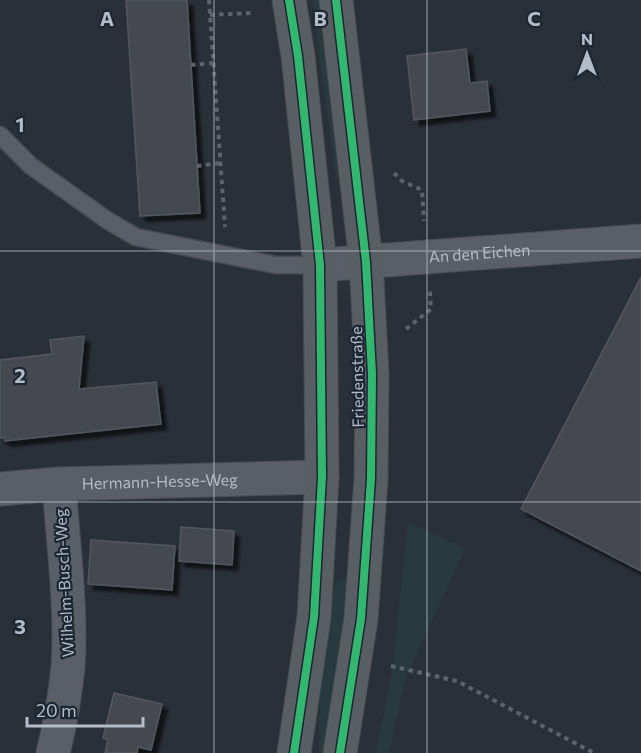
<svg xmlns="http://www.w3.org/2000/svg" width="641" height="753" viewBox="0 0 641 753" font-family="Commissioner,sans-serif">
<style>
.green{fill:#273a3e}
.building{fill:#444950;stroke:#52575f;stroke-width:1.5;filter:url(#shadow)}
.lines{fill:none;stroke-linecap:round;stroke-linejoin:round}
.lane-casing{stroke:#484c53;stroke-width:19}
.street-casing{stroke:#484c53;stroke-width:35}
.secondary-casing{stroke:#484c53;stroke-width:35}
.path{stroke:#5d636a;stroke-width:4;stroke-dasharray:4.5 4.5;stroke-linecap:butt}
.lane{stroke:#5a5e66;stroke-width:16}
.street{stroke:#5a5e66;stroke-width:33}
.secondary{stroke:#595d64;stroke-width:33}
.cycleway-casing{stroke:#1d2633;stroke-width:11}
.cycleway{stroke:#33b770;stroke-width:8}
.grid{fill:none;stroke:#b4bcc9;stroke-width:1.5;stroke-opacity:0.55}
.labels{text-anchor:middle;stroke-width:4.5;stroke-linejoin:round;paint-order:stroke}
.street-label{font-size:16px;fill:#b4bcc9;stroke:#1d2633}
.grid-label{font-size:20px;text-anchor:middle;font-weight:bold;fill:#b4bcc9;stroke:#1d2633;stroke-width:4.5;stroke-linejoin:round;paint-order:stroke}
</style>
<defs>
<filter id="shadow"><feDropShadow dx="5.5" dy="5.5" stdDeviation="1.5" flood-color="#0009"/></filter>
</defs>
<rect width="100%" height="100%" fill="#2a3038"/>
<path class="green" d="M312 0H322L346 174 336 179Z
M408 522 465 549 405 679 389 753H376L393 666Z
M351 575 326 753H319L320 661 331 585Z"/>
<path class="building" d="M126 0H187L200 213 140 216Z
M466 49 470 83 487 81 490 111 414 120 407 56Z
M641 277V571L521 509Z
M84 336 79 389 156 382 161 424 5 441V438H0V360L52 354 50 340Z
M181 527 234 531 232 565 179 561Z
M91 540 175 546 172 590 88 584Z
M114 693 162 704 151 750 138 747 137 753H105L108 740 103 738Z"/>
<g class="lines">
<defs>
<path id="lane" d="M0 135 31 166 107 220 136 237 276 265H320"/>
<g id="street">
<path id="s1" d="M320 265 641 241"/>
<path id="s2" d="M0 489 59 484 322 477"/>
<path d="M53 753C60 725 65 696 68 667 72 610 63 542 59 484"/>
</g>
<path id="secondary" d="M289 0 298 56 320 265 322 477 314 617 294 753
M336 0 366 262 372 374 371 479 361 619 340 753"/>
</defs>
<use href="#lane" class="lane-casing"/>
<use href="#street" class="street-casing"/>
<use href="#secondary" class="secondary-casing"/>
<path class="path" d="M209 0 225 227
M210 15 253 13
M191 65 213 63
M197 166 220 163
M394 173 402 181 422 190 424 221
M406 329 431 309 430 291
M391 666 457 681 594 753"/>
<use href="#lane" class="lane"/>
<use href="#street" class="street"/>
<use href="#secondary" class="secondary"/>
<defs>
<path id="cycleway" d="M289 0 298 56 320 265 322 477 314 617 294 753
M336 0 366 262 372 374 371 479 361 619 340 753"/>
</defs>
<use href="#cycleway" class="cycleway-casing"/>
<use href="#cycleway" class="cycleway"/>
</g>
<path class="grid" d="M214 0V753M427 0V753M0 251H641M0 502H641"/>
<g class="labels">
<g class="street-label">
<text dy="6" stroke="none"><textPath href="#s1" startOffset="160">An den Eichen</textPath></text>
<text transform="translate(357 377) rotate(-91)" y="6">Friedenstraße</text>
<text dy="6" stroke="none"><textPath href="#s2" startOffset="160">Hermann-Hesse-Weg</textPath></text>
<text transform="translate(64 583) rotate(-93)" y="6">Wilhelm-Busch-Weg</text>
</g>
</g>
<g class="grid-label">
<text x="107" y="26">A</text>
<text x="320" y="26">B</text>
<text x="534" y="26">C</text>
<text x="20" y="132">1</text>
<text x="20" y="383">2</text>
<text x="20" y="634">3</text>
</g>
<g transform="translate(587 54)" stroke="#1d2633" stroke-width="4.5" paint-order="stroke">
<path d="M0-4.5L10 22L0 15L-10 22Z" fill="#b4bcc9"/>
<text y="-9" font-size="16" font-weight="bold" text-anchor="middle" fill="#b4bcc9">N</text>
</g>
<path d="M27 717v9h116v-9" fill="none" stroke="#b4bcc9" stroke-width="3"/>
<text x="36" y="717" font-size="18" fill="#b4bcc9" stroke="#1d2633" stroke-width="4.5" paint-order="stroke">20 m</text>
</svg>
